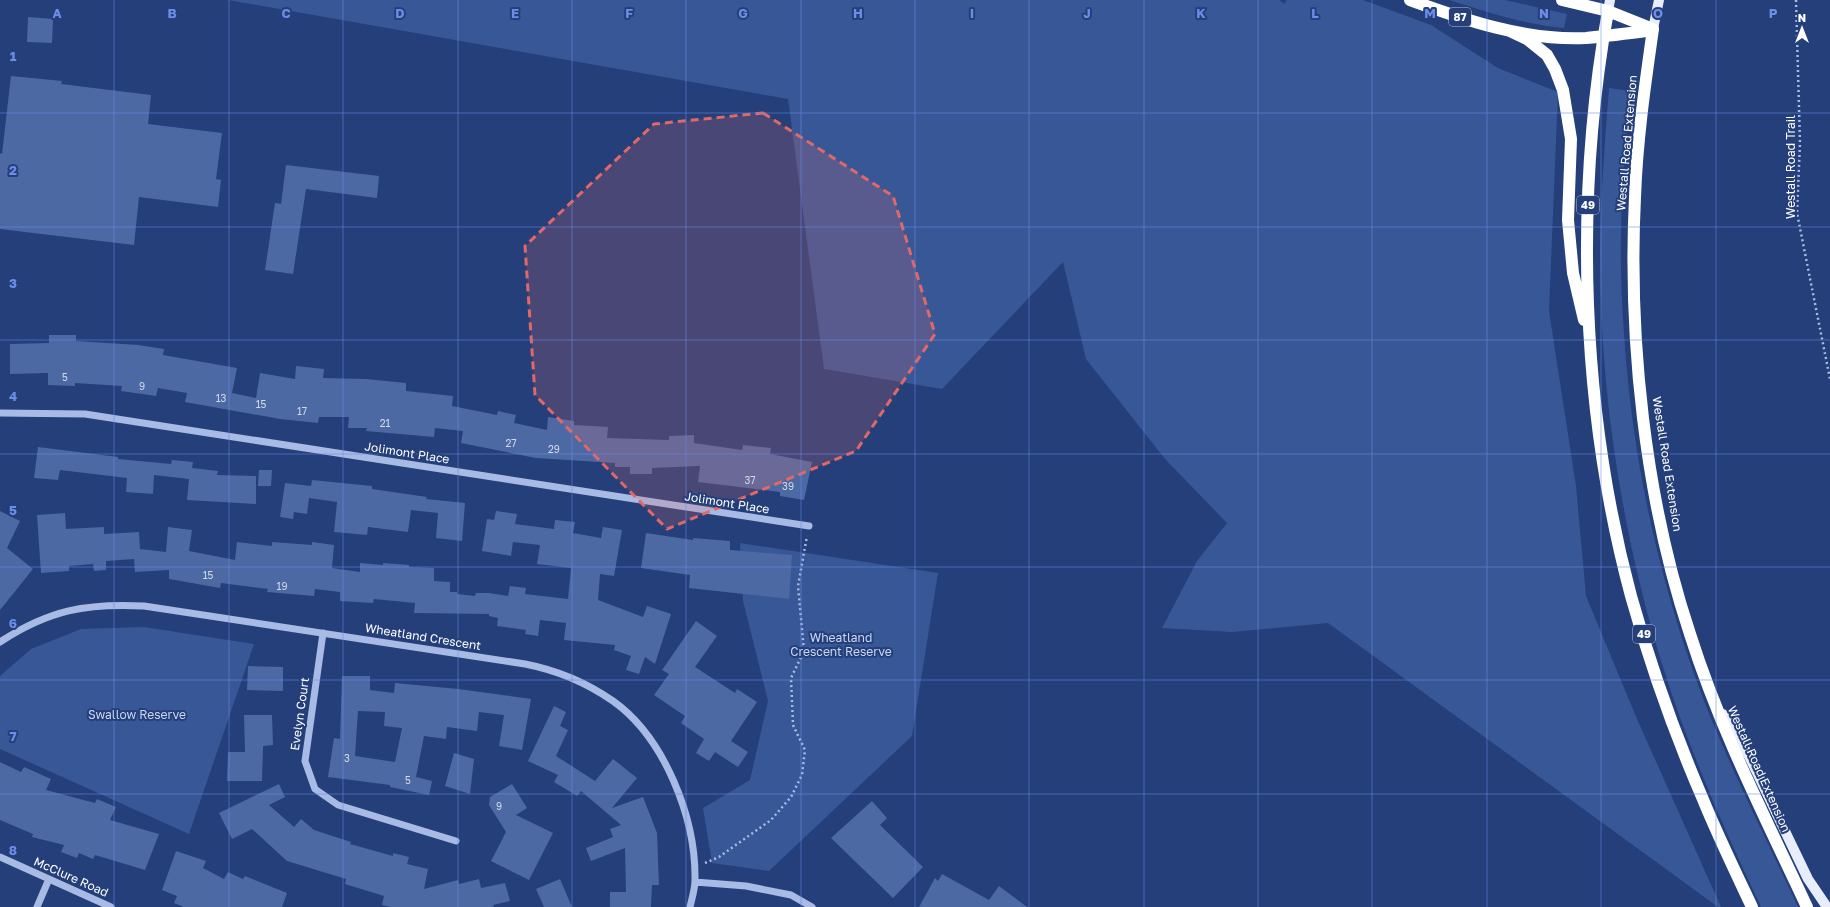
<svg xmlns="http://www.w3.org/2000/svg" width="1830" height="907" viewBox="0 0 1830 907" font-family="'Golos Text',sans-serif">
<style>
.green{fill:#385797}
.building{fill:#4d69a3;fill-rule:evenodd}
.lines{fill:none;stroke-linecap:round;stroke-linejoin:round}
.path{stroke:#a7bbe4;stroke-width:2.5;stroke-dasharray:2 3;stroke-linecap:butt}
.minor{stroke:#a7bbe4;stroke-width:7}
.major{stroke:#e7edfc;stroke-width:10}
.highway{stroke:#fff;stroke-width:12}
.marked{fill:#e26868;fill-opacity:0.2;stroke:#e26868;stroke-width:3;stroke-dasharray:8 5;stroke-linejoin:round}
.grid{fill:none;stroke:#6c8ce6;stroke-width:1;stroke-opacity:0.55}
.labels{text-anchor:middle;stroke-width:4;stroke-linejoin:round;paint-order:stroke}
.number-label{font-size:10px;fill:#d2dae8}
.shield{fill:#243f7a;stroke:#bdc5d7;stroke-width:1}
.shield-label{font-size:11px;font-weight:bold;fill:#fff}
.street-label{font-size:12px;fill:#fff;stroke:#243f7a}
.park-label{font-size:12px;fill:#cad7f3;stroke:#243f7a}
.grid-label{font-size:13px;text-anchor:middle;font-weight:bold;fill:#6c8ce6;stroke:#243f7a;stroke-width:4;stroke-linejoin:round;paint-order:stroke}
</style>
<rect width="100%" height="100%" fill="#243f7a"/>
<path class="green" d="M228 0H1279L1285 4 1286 0H1363L1431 25 1498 68 1558 92 1549 311 1576 486 1586 596 1637 719 1721 907H1718L1328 623 1232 632 1162 628 1197 561 1227 523 1165 459 1086 359 1063 262 942 389 824 369 788 99Z
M1449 0H1505L1567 14 1564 28C1525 25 1487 12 1449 0Z
M1609 88 1630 91C1629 121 1625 151 1623 180 1620 231 1620 283 1624 333 1632 461 1660 587 1706 706 1733 774 1767 840 1798 907H1761C1724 829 1689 750 1663 667 1621 532 1599 387 1600 245 1601 192 1605 140 1609 88Z
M740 543 938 573 912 736 769 871 712 863 703 808 750 780 768 701 743 601Z
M144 627 254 644 189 834 0 749V676L31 649 81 629Z"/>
<path class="building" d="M28 17 53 19 52 43 27 42Z
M11 76 62 81 61 84 151 95 148 124 222 133 216 179 221 180 218 207 139 197 134 245 0 229V153L2 154Z
M286 165 379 176 377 198 306 189 293 274 265 270 275 203 281 204Z
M49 335H76V341L138 345 164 349 163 355 237 368 232 393 256 398 260 373 295 379 296 366 324 369 323 378 366 379 406 383V391L453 396 452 406 497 415 498 411 516 415 514 423 547 430 548 417 574 421V425L608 427 607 438 669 440V436L694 435V443L742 450 743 445 771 448 770 454 812 462 804 500 780 496V492L698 482 700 466 652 468V474H630V467H615V463L536 458 461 443 463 431 435 428 434 437 366 431 367 428H348L349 417H319L318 423 280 419 185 402 187 393 158 388 156 396 121 391 122 386 75 383V386L48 385V373L10 374V344L49 343Z
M38 447 118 457V459L171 464 172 460 193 462 192 468 218 471 217 475 256 476V504L187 500 189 479 154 475 153 494 126 492 127 478 60 470 58 480 34 478Z
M259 470H272L271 486H258Z
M312 480 372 486V489L427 497 426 499 465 503 462 541 436 538 438 513 411 510 408 532 368 527 367 535 334 532 337 502 309 498 307 514 294 512 293 519 280 517 285 483 311 486Z
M0 511 20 521 7 548 33 569 0 610Z
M496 511 517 514 515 524 554 529 555 520 575 522 573 533 601 538 603 527 622 530 614 576 600 574 598 600 643 617 647 606 671 614 655 664 645 657 639 674 626 670 631 656 614 650 615 645 564 640 566 623 540 620 538 636 525 634 526 630 497 626 498 618 489 616V614L414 613 415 603 374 599 373 603 340 601V592L315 589 314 596 267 592 268 589 221 583 220 588 169 579V570L135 572 134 559 106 561V570L94 571 93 564 69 566V571L41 573 37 515 65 513 66 529 104 527V534L139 532 140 549 166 552 168 527 192 530 189 551 235 560 237 542 272 546V542L312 545V542L334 545 332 568 360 572V563L383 565V563L409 565V567L434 568V581L450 582V592H457V594L475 596 476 593H489L508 596 510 586 526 588 525 594 568 599 571 568 537 564 540 545 513 542 511 556 482 551 487 519 494 520Z
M646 533 693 540V538L730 541V550L792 555 789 599 689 588 690 575 641 568Z
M696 621 717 636 695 667 735 693 737 689 757 702 731 741 748 752 738 767 715 752 709 761 696 753 704 739 681 723 685 716 654 695 669 674 662 670Z
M248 666 283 667V691L247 690Z
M342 676H370V690L394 693 395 683 458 689 531 699 522 750 499 746 504 715 479 712 477 731 447 727 446 739 424 736 416 777 432 781 429 795 390 787V785L328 777 334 738 340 739ZM358 711 385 712 384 726 402 728 395 762 355 756Z
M554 706 566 712 560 726 568 730 556 756 595 781 613 759 637 778 612 808 643 797 657 833 659 885H652L651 907H610V892H626L625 848 591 861 586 848 613 837 610 829 621 825 581 791 577 796 554 782 558 775 528 761Z
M244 715H272L273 745 263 746 262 781H227L228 752H245Z
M454 753 474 759 470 794 445 786Z
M0 762 21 772 24 767 51 779 46 790 95 803 97 799 116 807 110 820 159 834 145 870 95 855 93 859 79 853 77 858 61 852 64 845 32 837 33 834 0 820Z
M279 784 285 797 269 805 294 827 301 819 314 830 351 842 350 844 393 856V853L409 857 407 864 428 869 424 889 458 880 459 884 479 879 481 888 505 883 510 901 493 905 494 907H391L382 905 384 896 345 884 346 879 287 861 252 829 232 839 219 813Z
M512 784 527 808 516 815 553 833 529 880 491 861 506 832 489 805 490 797Z
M872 801 887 818 880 825 923 867 893 898 831 838Z
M176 851 206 861 203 868 224 879 228 872 243 879 245 876 287 893 282 907H184L174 903 177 896 162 890Z
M942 874 989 900 999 886 1027 907H919L935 878 938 881Z
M560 879 572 907H544L536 889Z"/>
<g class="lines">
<path class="path" d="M1796 0 1800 143 1797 213 1830 379
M705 863 719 857 771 820 791 797 802 775 805 750 793 725 791 678 804 651 798 586 807 536"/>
<path class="minor" d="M0 413 85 414 809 526
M323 633 305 761 315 789 338 805 456 841
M0 642C49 610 86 603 144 606L525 664C556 670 587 683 613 701 665 738 696 819 695 880 695 889 692 898 690 907
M0 857 111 907
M695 882 746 886 791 895 812 907
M37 907 49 879"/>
<path class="major" d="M1608 11 1610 0
M1653 29 1659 0
M1723 714 1749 756 1808 879 1827 907"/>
<path class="highway" d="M1410 0C1465 20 1526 41 1586 38 1608 36 1631 33 1653 30
M1562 0 1608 11 1653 29C1645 85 1637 140 1635 197 1628 339 1645 499 1690 634 1720 729 1765 817 1807 907
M1608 11C1574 200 1581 410 1631 596 1650 664 1674 732 1702 797 1717 834 1735 871 1752 907
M1510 31 1527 39 1547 55 1555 69 1563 90 1571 139 1568 220 1573 273 1584 320"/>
</g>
<path class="marked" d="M763 113 893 196 935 334 856 451 667 529 535 395 525 246 654 124Z"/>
<path class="grid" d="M114 0V907M229 0V907M343 0V907M458 0V907M572 0V907M686 0V907M801 0V907M915 0V907M1029 0V907M1144 0V907M1258 0V907M1372 0V907M1487 0V907M1601 0V907M1716 0V907M0 113H1830M0 227H1830M0 340H1830M0 454H1830M0 567H1830M0 680H1830M0 794H1830"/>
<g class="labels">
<g class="number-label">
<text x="65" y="381">5</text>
<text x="142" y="390">9</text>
<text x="221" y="402">13</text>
<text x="261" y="408">15</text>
<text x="302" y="415">17</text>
<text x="385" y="427">21</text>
<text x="511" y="447">27</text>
<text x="554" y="453">29</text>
<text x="750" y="484">37</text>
<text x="788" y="490">39</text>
<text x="208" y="579">15</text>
<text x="282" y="590">19</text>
<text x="347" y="762">3</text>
<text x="408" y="784">5</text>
<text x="499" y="810">9</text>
</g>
<g class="shield">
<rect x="1449" y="8" width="22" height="18" rx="3"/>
<rect x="1577" y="196" width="22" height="18" rx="3"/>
<rect x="1633" y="625" width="22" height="18" rx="3"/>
</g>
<g class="shield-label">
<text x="1460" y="21">87</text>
<text x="1588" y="209">49</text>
<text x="1644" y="638">49</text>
</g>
<g class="street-label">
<text transform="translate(1627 143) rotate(-85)" y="4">Westall Road Extension</text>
<text transform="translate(1791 167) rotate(-90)" y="4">Westall Road Trail</text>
<text transform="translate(407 453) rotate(9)" y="4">Jolimont Place</text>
<text transform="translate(1667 464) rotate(81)" y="4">Westall Road Extension</text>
<text transform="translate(727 503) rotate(9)" y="4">Jolimont Place</text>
<text transform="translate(423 637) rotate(9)" y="4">Wheatland Crescent</text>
<text transform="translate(300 714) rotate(-82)" y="4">Evelyn Court</text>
<text transform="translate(1759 769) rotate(66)" y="4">Westall Road Extension</text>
<text transform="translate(71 877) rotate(24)" y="4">McClure Road</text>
</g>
<g class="park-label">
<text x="841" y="642">Wheatland<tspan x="841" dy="14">Crescent Reserve</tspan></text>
<text x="137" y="719">Swallow Reserve</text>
</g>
</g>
<g class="grid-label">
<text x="57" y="18">A</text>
<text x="172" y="18">B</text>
<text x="286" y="18">C</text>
<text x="400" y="18">D</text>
<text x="515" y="18">E</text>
<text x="629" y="18">F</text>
<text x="743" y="18">G</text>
<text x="858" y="18">H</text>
<text x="972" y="18">I</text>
<text x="1087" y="18">J</text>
<text x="1201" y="18">K</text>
<text x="1315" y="18">L</text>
<text x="1430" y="18">M</text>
<text x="1544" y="18">N</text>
<text x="1658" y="18">O</text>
<text x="1773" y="18">P</text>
<text x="13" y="61">1</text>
<text x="13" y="175">2</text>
<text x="13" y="288">3</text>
<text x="13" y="401">4</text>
<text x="13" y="515">5</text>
<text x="13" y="628">6</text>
<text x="13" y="741">7</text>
<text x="13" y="855">8</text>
</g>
<g transform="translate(1802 28)" stroke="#243f7a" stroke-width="3" paint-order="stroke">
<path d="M0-3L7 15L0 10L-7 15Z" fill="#ffffff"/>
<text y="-6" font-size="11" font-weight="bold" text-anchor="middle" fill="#ffffff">N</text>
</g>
</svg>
